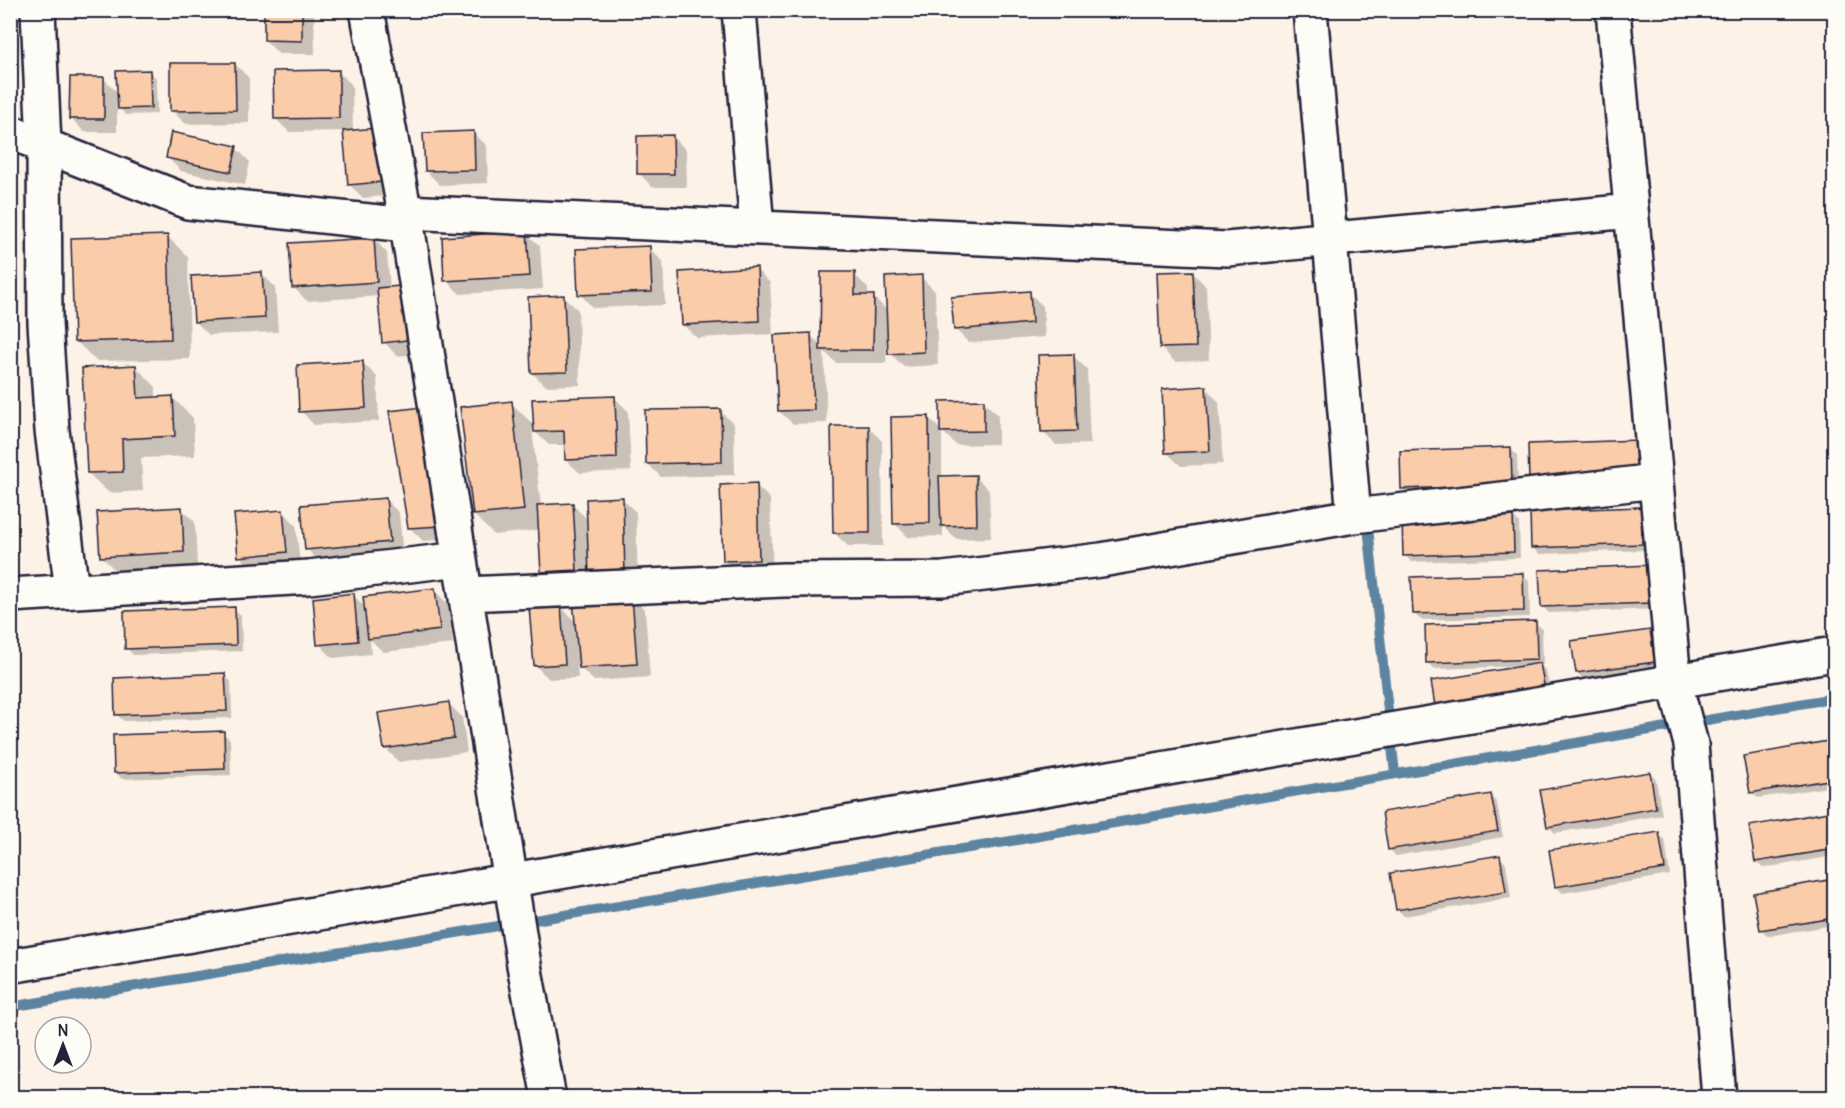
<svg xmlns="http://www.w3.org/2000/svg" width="1845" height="1108" viewBox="0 0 1845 1108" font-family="Delius,sans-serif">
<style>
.shadow{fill:#0003}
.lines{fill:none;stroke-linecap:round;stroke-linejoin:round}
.stream{stroke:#5c84a0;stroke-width:10}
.building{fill:#fbccaa;stroke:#22223b;stroke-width:1.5}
.minor-casing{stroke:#22223b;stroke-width:38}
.minor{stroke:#fdfcf7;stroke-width:33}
</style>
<rect width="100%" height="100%" fill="#fdf2e8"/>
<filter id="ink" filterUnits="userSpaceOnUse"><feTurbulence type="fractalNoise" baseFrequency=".0167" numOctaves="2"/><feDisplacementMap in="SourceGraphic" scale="12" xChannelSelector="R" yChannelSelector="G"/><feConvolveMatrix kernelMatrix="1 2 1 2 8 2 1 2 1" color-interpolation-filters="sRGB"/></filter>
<g filter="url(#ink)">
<path class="shadow" d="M265 10H314L315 54H279L265 40Z
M235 64 249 78V123L186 124 172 111Z
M150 71 156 78 157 114 126 115 117 106V132H84L71 118 103 78 119 94Z
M338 71 352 85 353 132 395 195 363 198 349 184 344 131 289 132 275 118Z
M473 132 487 146 488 183 440 185 426 171Z
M673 137 686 150 687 187H652L639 173Z
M236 148 250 162 245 185 181 171 167 157Z
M10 154 17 161 16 208H10Z
M526 233 540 246 543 289 460 294 446 280Z
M167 236 188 257 190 359 96 361 76 341Z
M374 239 387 253 390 289 429 353 397 356 384 342 380 296 307 301 293 287Z
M649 248 663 262 665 305 593 308 580 294Z
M756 269 770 283 773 334 697 338 683 325Z
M1192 272 1206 286 1209 360 1175 362 1161 348Z
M261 273 275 287 278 332 209 335 196 322Z
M854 274 868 288V297H873L888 311 921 277 935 291 938 365 904 367 890 353 889 335H887L886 363H836L824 351 827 423 793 424 779 411 810 335 822 346Z
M1029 293 1043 306 1045 337 969 343 955 329Z
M564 297 578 310 580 385 546 386 532 373Z
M1073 356 1087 369 1090 444 1056 445 1042 431Z
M363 363 377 377 379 421 314 425 301 411Z
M135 366 156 387V398H173L193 418 195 456 141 458 143 491 109 493 88 473Z
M1206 388 1219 402 1223 464 1181 466 1167 453Z
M614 397 628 411 631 471 580 473 566 460V445H549L532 429 541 506 573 505 588 520 622 499 636 512 638 587 556 585 542 571 540 530 494 535 474 515 511 403 535 426Z
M984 402 998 415V444L956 445 942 431Z
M422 409 454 539 423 541 409 527Z
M720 411 734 424 735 475 661 477 647 463Z
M928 417 942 431V477L975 476 989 490 991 538 957 539 943 526V536L908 537 894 523Z
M868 427 882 441 883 546H848L834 533Z
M1510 449 1517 455 1518 491 1409 494 1403 488Z
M756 485 770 499 773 573 739 574 725 561Z
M385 499 399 513 403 555 320 563 307 549Z
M181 508 195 522 197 565 115 570 101 556Z
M1640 508 1647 515 1648 550 1539 554 1532 547Z
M283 511 296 525 300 565 253 570 240 556Z
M1512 516 1519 522 1520 558 1411 562 1405 555Z
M1650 567 1658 609 1549 613 1542 606Z
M1522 575 1529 581 1530 617 1421 620 1414 614Z
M434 590 448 604 453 644 383 652 370 639 371 654 333 658 319 644 353 595 366 608Z
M631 597 645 610 650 677 594 681 577 665 578 678 549 679 535 665 560 606 576 622Z
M234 609 241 615 242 651 133 655 127 648Z
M1535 622 1542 629 1543 665H1540L1546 671 1553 706 1520 666 1434 669 1427 662Z
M1650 631 1656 638 1661 668 1584 679 1577 673Z
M225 675 231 682 232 718 124 721 117 715Z
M448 703 462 717 467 752 399 762 385 748Z
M223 733 230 739 231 775 122 779 116 773Z
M1834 742V786L1758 798 1751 792 1745 757Z
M1650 773 1656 780 1662 815 1555 833 1548 826Z
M1491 796 1497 803 1503 837 1396 856 1389 849Z
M1834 812V856L1763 868 1756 862 1751 827Z
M1658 833 1665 840 1670 875 1563 893 1556 887Z
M1499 857 1506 863 1511 898 1404 916 1397 909Z
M1834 881V925L1768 936 1761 929 1755 894Z"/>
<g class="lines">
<path class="stream" d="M1367 518 1395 774
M10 1007 1011 841 1834 698"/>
</g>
<path class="building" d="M264 10H302V41L264 40Z
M170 63H235L236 110 170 111Z
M150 70 151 108 118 109 116 71Z
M339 70V118L274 119 273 71Z
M70 77H104V119H69Z
M377 128 382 182 348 185 343 131Z
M474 131 475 170 425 171 423 133Z
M171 132 237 146 231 172 166 158Z
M673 135 674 174H637V136Z
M527 231 530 276 444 281 442 237Z
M168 235 171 339 74 342 71 238Z
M374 238 377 282 292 288 289 243Z
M650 246 652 292 578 295 576 249Z
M757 267 759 321 682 325 679 272Z
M1193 271 1196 347 1160 348 1157 272Z
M262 272 265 318 194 322 191 276Z
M821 272H855V295H874L873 350H820Z
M922 275 924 352 888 354 885 277Z
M412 285 416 339 382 343 377 288Z
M1030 291 1032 323 954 330 951 297Z
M564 295 567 372 531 373 528 297Z
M811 333 814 410 778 411 774 335Z
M1074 354 1077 431 1041 432 1038 355Z
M363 361 366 408 299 412 297 365Z
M136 365 138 398 173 396 175 436 122 439 123 472 87 473 82 368Z
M1206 386 1210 451 1165 453 1162 389Z
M615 396 617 458 565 460 564 431 534 432 532 399Z
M984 400V431L940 432V401Z
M512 401 524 510 473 515 460 407Z
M423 407 441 526 408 528 389 411Z
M721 409 722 462 646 464 645 410Z
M929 416 930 523 893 524 891 417Z
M831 426H869L870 533H833Z
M1639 440 1640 477 1529 481 1528 444Z
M1511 447 1512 485 1401 489 1400 451Z
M976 475 977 525 941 526 939 476Z
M757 483 759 560 723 561 720 485Z
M623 497 625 574 589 575 586 499Z
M386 498 390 542 305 550 301 505Z
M573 503 577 570 541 572 537 505Z
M182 507 184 552 100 557 97 512Z
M1641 507 1642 544 1531 548 1530 511Z
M283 510 287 552 238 557 234 514Z
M1513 514 1514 552 1403 556 1402 518Z
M1651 565 1652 603 1541 607 1539 570Z
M1523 573 1524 611 1413 614 1411 577Z
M435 588 440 630 368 639 363 597Z
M354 593 358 641 317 645 313 598Z
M632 595 637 664 579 668 573 600Z
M561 604 565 664 534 666 529 607Z
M235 607 236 645 125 649 124 611Z
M1536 621 1537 659 1426 663 1425 625Z
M1650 630 1655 662 1576 673 1571 641Z
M1540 663 1547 700 1437 718 1431 681Z
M225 673 227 711 115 715 114 678Z
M449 702 454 738 384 749 378 713Z
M224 731 225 769 114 773 113 735Z
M1834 740V779L1750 793 1743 756Z
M1650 772 1656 808 1547 827 1540 790Z
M1491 794 1498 831 1388 850 1382 812Z
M1834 811V849L1755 862 1749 826Z
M1659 832 1665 869 1555 887 1549 850Z
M1500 855 1506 892 1396 910 1390 873Z
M1834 879V918L1760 930 1753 893Z"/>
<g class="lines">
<defs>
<path id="minor" d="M38 10 44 145 45 323 52 430 72 591
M367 10 407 225 524 965 549 1098
M739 10 757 228
M1310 10 1354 516
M1613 10 1674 680 1691 744 1719 1098
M10 132 188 202 407 225
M404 212 1227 249 1631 211
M466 594 784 580 943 579 1101 560 1354 516 1656 481
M10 595 309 577 460 559
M10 966 1834 654"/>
</defs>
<use href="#minor" class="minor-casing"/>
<use href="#minor" class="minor"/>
</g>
</g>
<rect width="1845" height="1108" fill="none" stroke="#fdfcf7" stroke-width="36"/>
<rect x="18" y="18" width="1809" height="1072" fill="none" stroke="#22223b" stroke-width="2" filter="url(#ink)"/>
<g transform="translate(63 1045)"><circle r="28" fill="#fdfcf7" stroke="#a5a5ac" stroke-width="1.5"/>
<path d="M0-4.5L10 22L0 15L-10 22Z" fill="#22223b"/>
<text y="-9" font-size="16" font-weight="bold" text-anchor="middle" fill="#22223b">N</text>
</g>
</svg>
